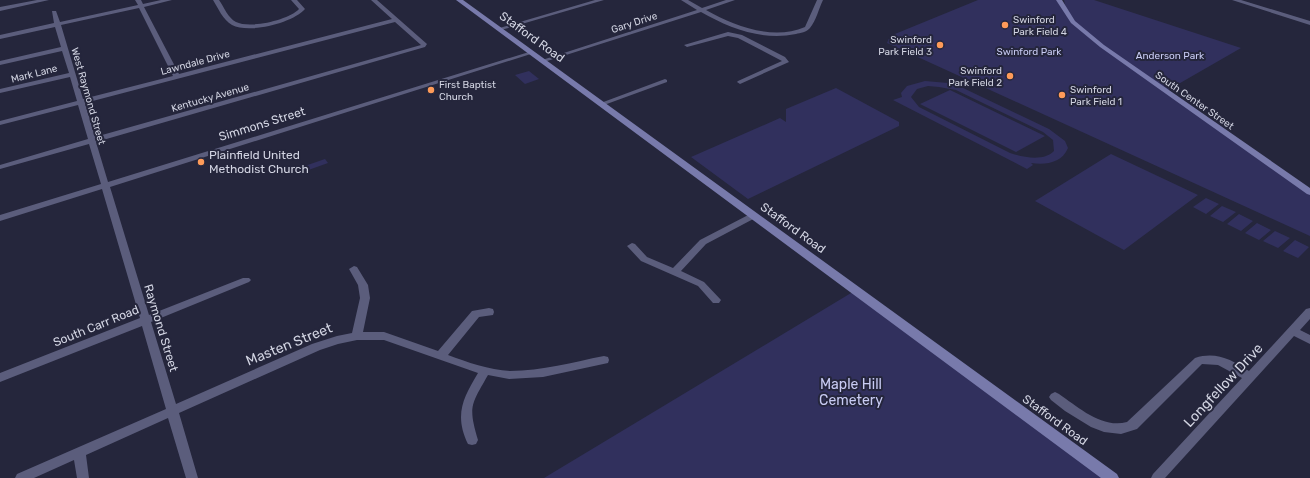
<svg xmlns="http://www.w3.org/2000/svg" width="1310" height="478" viewBox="0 0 1310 478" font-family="Rubik,sans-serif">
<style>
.green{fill:#31305d;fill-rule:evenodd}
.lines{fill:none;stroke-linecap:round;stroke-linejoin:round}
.street{fill:#5b5d7c;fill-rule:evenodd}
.secondary{fill:#787aab;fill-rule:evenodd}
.poi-dot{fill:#fe9b59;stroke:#25263c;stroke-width:1.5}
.labels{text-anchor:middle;stroke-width:4;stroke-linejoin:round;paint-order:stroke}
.far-poi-label{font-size:10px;fill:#d2d4e2;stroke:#25263c;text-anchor:start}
.far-street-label{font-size:10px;fill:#d2d4e2;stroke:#25263c}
.far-park-label{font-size:10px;fill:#c8cbf3;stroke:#25263c}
.street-label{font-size:12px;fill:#d2d4e2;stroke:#25263c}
.poi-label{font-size:12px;fill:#d2d4e2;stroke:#25263c;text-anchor:start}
.near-street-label{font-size:14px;fill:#d2d4e2;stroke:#25263c}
.near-park-label{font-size:14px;fill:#c8cbf3;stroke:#25263c}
</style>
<rect width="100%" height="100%" fill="#25263c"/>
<path class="green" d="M978 0H1059L1067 13 1064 0H1094L1241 48 1168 90 1310 192V236L887 43 890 36Z
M529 71 539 79 525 84 515 75Z
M925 81 948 83 961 87 1049 129 1065 141 1068 148C1062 163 1046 165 1031 163L1033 165 1027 169 893 100 902 97 901 93 907 86ZM928 86 939 87 956 90 1043 132 1053 140 1054 151C1043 162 1023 157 1010 153L919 107 911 97 917 89Z
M836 88 899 122V126L748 199 691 157 780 118 786 122V109Z
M950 90 1045 136 1016 152 920 104Z
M1111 154 1198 195 1124 250 1035 201Z
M325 159 328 163 300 173 296 169Z
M1206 198 1219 204 1206 214 1193 207Z
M1222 206 1236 212 1223 222 1210 216Z
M1239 214 1253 221 1241 231 1227 224Z
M1257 223 1271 230 1259 240 1245 233Z
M1275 231 1290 238 1278 248 1263 241Z
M1295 240 1309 247 1298 258 1283 251Z
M856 290 1112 478H544Z"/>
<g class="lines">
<path class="street" d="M37 0H49L0 11V7Z
M135 0H141L143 4 161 0H172L144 7 179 74 392 19 371 0H377L427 44 425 47 96 142 108 182 529 52 534 53 110 187 149 315 243 278H249L251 280 249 282 151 322 176 404 312 344 337 336 352 333 360 298 358 285 349 269 354 266 357 267 368 285 370 298 363 332H384L438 351 472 311 489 308 493 309 494 312 493 315 479 317 448 355C467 362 489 370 510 371 542 371 573 362 604 356L608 357 609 360 608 363 543 377 509 379 488 375C471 405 468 406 478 440L476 444 472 445 468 444C454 415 463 398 478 373L384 340H357L338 344 320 350 179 413 198 478H186L168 418 86 455 89 478H77L74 460 34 478H15L17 474 166 409 142 326 0 382V373L140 318 102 189 0 221V215L101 184 89 144 0 169V165L88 139 78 105 0 125V121L77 101 70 77 0 93V89L69 73 62 51 0 65V61L61 47 55 27 0 39V35L54 23 52 11H56L60 22 138 5ZM139 8 173 76 83 99 61 25ZM395 22 421 45 95 137 85 103Z
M213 0H219C224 7 228 18 236 22 250 29 289 20 299 9L291 0H297L305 9C293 23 249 34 232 25 223 20 218 8 213 0Z
M595 0H604L501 30 496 29Z
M681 0H688L702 8 726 0H735L706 10C734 26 773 41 805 27L817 0H823C819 8 816 21 810 28 807 32 800 33 796 34 762 41 729 28 701 12L544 62 539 61 697 10Z
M1232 0H1241L1310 21V25Z
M728 32 742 35 785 57 789 62 740 84 737 82 738 81 782 61 738 38 728 36 687 47 684 45Z
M665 79 667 80V82L604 105H600L598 104Z
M754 212 758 215 757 217 706 244 681 271 704 282 721 300 719 303H713L698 286 641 261 627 246 632 243 635 244 647 257 673 268 700 240Z
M1310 308V319L1300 330 1310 335V344L1294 336 1165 478H1151L1153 474 1242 378 1218 365 1202 364 1137 429 1121 434 1104 432 1091 427 1065 411 1051 400 1049 397 1051 394 1055 392 1059 394C1078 407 1102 429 1127 422L1195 358C1216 351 1232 360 1249 371L1306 309Z"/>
<path class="secondary" d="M456 0H463L1117 474 1119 478H1101Z
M1056 0H1062L1075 21 1104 45 1310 188V195L1307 194 1100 47 1071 23Z"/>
</g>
<g class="poi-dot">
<circle cx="1005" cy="25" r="4"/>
<circle cx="940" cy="45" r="4"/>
<circle cx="1010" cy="76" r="4"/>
<circle cx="431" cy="90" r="4"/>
<circle cx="1062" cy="95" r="4"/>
<circle cx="201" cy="162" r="4"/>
</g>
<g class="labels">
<g class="far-poi-label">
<text x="1013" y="23">Swinford<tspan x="1013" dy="12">Park Field 4</tspan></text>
<text x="932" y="43" text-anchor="end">Swinford<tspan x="932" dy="12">Park Field 3</tspan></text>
<text x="1002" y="74" text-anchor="end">Swinford<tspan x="1002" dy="12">Park Field 2</tspan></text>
<text x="439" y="88">First Baptist<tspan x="439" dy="12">Church</tspan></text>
<text x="1070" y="93">Swinford<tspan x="1070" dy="12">Park Field 1</tspan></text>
</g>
<g class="far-street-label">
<text transform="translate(634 22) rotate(-18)" y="4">Gary Drive</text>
<text transform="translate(195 62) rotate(-15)" y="4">Lawndale Drive</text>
<text transform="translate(34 73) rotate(-14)" y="4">Mark Lane</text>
<text transform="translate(89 96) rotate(74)" y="4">West Raymond Street</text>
<text transform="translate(210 97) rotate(-16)" y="4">Kentucky Avenue</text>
<text transform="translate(1195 100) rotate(35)" y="4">South Center Street</text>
</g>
<g class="far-park-label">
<text x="1029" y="55">Swinford Park</text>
<text x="1170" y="59">Anderson Park</text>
</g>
<g class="street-label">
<text transform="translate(532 37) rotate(36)" y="4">Stafford Road</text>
<text transform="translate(262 124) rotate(-17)" y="4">Simmons Street</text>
<text transform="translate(793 228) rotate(36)" y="4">Stafford Road</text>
<text transform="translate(96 326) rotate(-22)" y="4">South Carr Road</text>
<text transform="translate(161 328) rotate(73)" y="4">Raymond Street</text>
<text transform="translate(1055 420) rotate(36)" y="4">Stafford Road</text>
</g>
<g class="poi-label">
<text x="209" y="159">Plainfield United<tspan x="209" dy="14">Methodist Church</tspan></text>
</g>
<g class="near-street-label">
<text transform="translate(289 344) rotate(-22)" y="5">Masten Street</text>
<text transform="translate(1223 385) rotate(-47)" y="5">Longfellow Drive</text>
</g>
<g class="near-park-label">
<text x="851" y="389">Maple Hill<tspan x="851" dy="16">Cemetery</tspan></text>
</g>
</g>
</svg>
